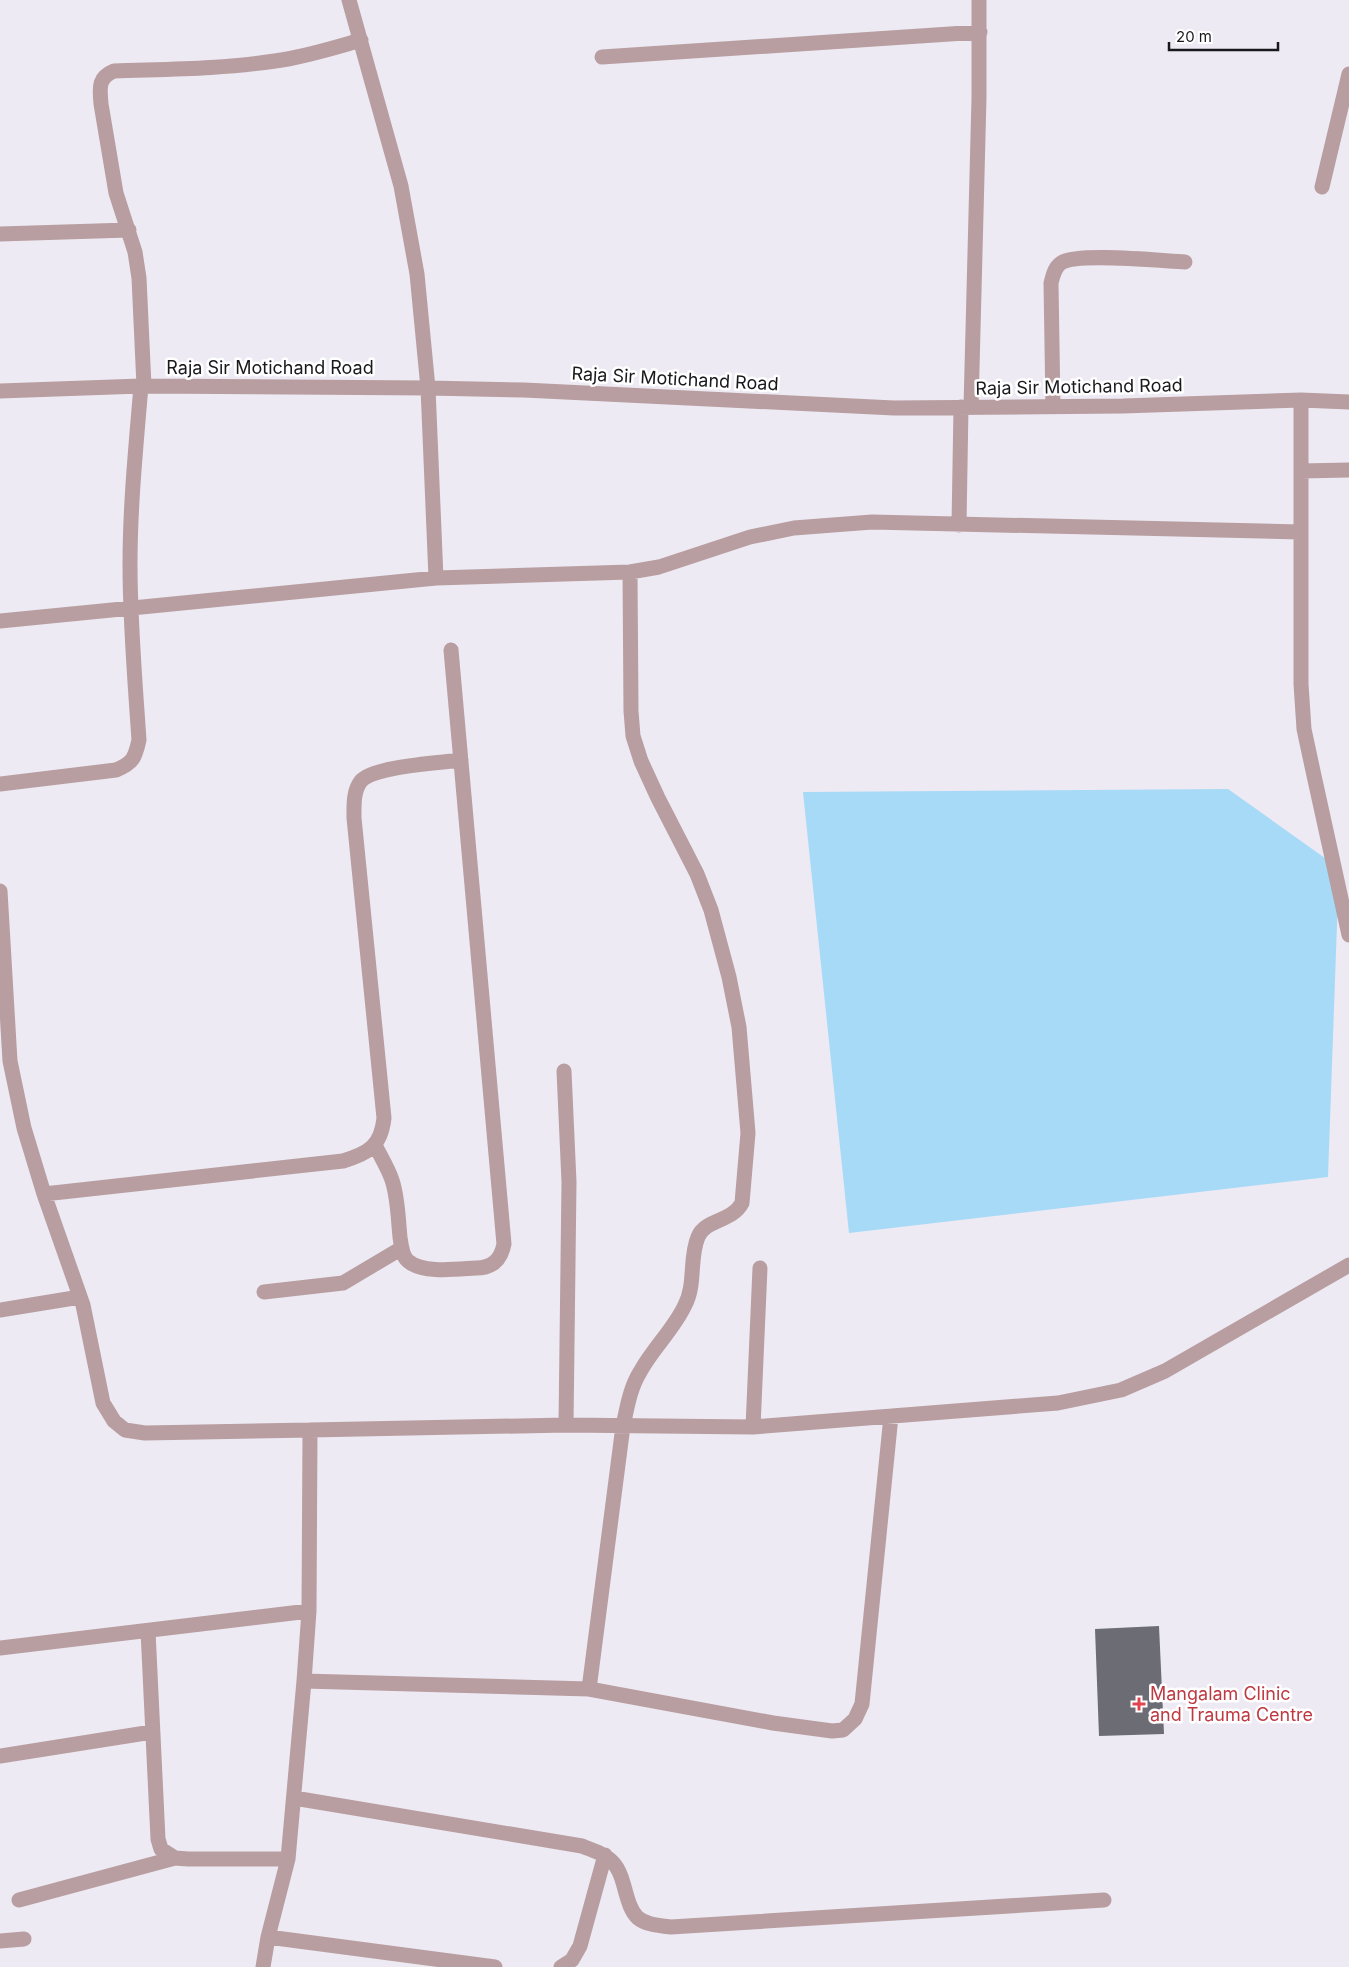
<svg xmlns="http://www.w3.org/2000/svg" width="1349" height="1967" viewBox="0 0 1349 1967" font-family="Inter,sans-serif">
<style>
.water{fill:#a7daf7}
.building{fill:#6c6c74}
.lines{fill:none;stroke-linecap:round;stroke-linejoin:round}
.minor{stroke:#b89ea0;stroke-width:15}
.health-dot{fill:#e0444e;stroke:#fff;stroke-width:2}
.labels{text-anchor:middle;stroke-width:5;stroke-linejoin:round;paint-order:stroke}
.street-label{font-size:18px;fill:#19181b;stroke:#fff}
.health-label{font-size:18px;fill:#be3a42;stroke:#fff;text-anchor:start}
</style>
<rect width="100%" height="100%" fill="#edeaf4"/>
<path class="water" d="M1228 789 1339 868 1328 1177 849 1233 803 792Z"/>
<path class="building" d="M1159 1626 1164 1734 1099 1736 1095 1629Z"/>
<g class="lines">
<path class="minor" d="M349 0 401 186 417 274 428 388 436 578
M602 57 980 32
M1322 187 1349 74
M0 234 129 230
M144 386 139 278 135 252 116 193 101 104C100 89 97 78 114 71 168 69 222 69 275 61 305 57 333 48 361 40
M0 391 141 386 428 388 524 390 894 408 1123 406 1301 400 1349 402
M1301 400V684L1304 729 1313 771 1349 935
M971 407 979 98V0
M1053 407 1051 283C1053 276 1054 268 1061 263 1077 252 1162 261 1185 262
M1301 471 1349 470
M959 525 961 407
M630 572 631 711 633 736 641 761 658 798 697 874 711 910 729 977 739 1027 748 1133 742 1203C732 1222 705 1219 698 1237 689 1258 696 1284 685 1305 674 1329 653 1348 640 1372 630 1388 627 1408 623 1426L589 1689 773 1723 832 1731 843 1730 855 1719 862 1704 891 1416
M0 621 436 578 630 572 659 567 750 537 794 528 872 522 1300 532
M0 784 116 770C133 763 135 758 139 740 135 681 130 623 130 565 130 505 136 446 141 386
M0 891 10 1061 24 1128 44 1194 83 1305 103 1403 114 1421 125 1430 145 1433 310 1430
M564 1071 569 1182 566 1425
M375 1145C381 1157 388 1168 392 1180 398 1198 398 1218 400 1237 401 1244 402 1256 408 1261 423 1274 458 1269 476 1268 493 1268 501 1259 504 1244L451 650
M44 1194 343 1161C369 1153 381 1146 384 1118L354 818C354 806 353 791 361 781 374 766 440 763 461 760
M264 1292 343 1283 402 1248
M0 1310 80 1297
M753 1427 760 1268
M148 1631 158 1839 161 1849 175 1858 188 1859H288
M0 1648 309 1611
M304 1681 589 1689
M0 1756 152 1732
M294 1798 582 1846C594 1851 607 1854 615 1865 620 1871 622 1879 624 1886 633 1920 636 1923 671 1927L1104 1900
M19 1900 175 1858
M268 1937 495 1967
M0 1941 24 1939
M263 1967 268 1937 288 1859 304 1681 309 1611 310 1430 566 1425 753 1427 1058 1403 1121 1390 1165 1371 1349 1265
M561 1967 572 1960 580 1946 605 1855"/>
</g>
<path class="health-dot" d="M1136.5 1696.5h5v5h5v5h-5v5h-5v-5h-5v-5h5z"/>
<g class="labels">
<g class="street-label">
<text x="270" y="374">Raja Sir Motichand Road</text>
<text transform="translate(675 379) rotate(3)" y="6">Raja Sir Motichand Road</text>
<text transform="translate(1079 387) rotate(-1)" y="6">Raja Sir Motichand Road</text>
</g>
<g class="health-label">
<text x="1150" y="1700">Mangalam Clinic<tspan x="1150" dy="21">and Trauma Centre</tspan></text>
</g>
</g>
<path d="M1169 42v8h109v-8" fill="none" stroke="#19181b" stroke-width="2.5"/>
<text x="1176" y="42" font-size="15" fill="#19181b" stroke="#ffffff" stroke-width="4" paint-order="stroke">20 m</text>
</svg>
